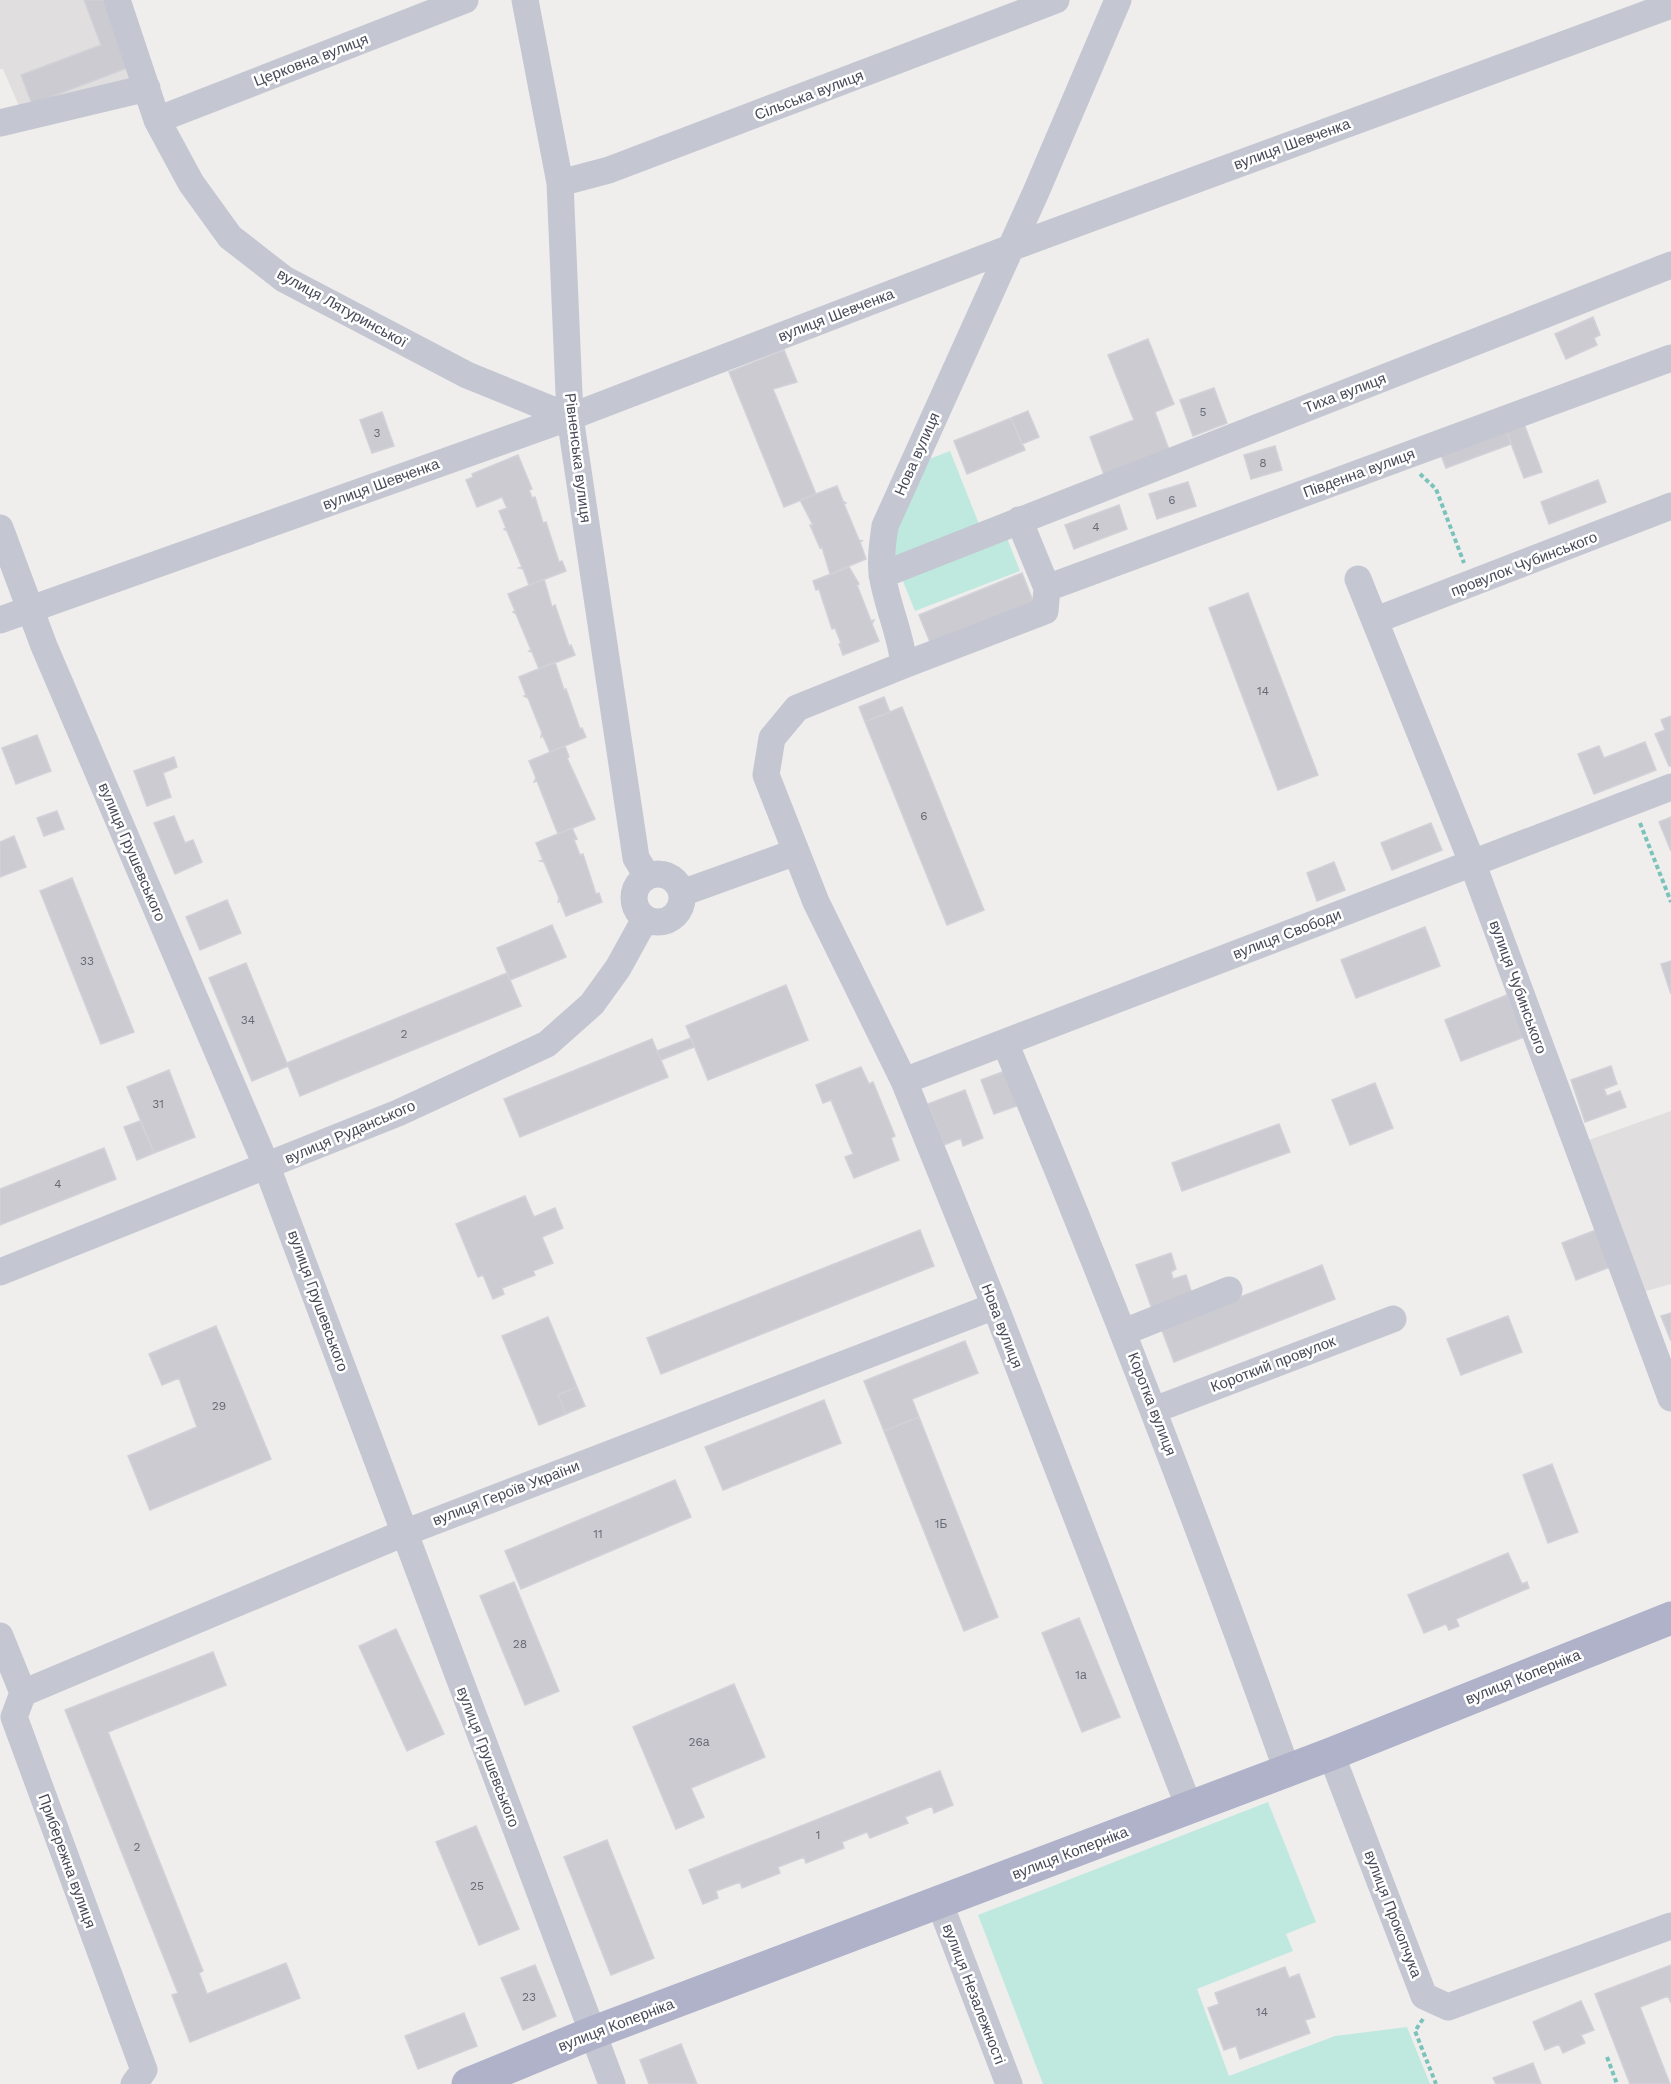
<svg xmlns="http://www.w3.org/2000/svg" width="1671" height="2084" viewBox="0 0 1671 2084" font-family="'Work Sans',sans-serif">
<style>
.education{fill:#e0dede}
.green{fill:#bfe9df}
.building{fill:#cbcbd1;stroke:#d2d1d8;stroke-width:1.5}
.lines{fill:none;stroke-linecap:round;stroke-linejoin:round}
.path{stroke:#7ac3bb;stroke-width:4;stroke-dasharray:4.5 3;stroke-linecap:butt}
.minor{stroke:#c4c7d2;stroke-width:27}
.major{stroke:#afb2c9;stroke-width:33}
.labels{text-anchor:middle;stroke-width:5;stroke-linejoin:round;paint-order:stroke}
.number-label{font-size:12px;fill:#686a76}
.street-label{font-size:15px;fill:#474958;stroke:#fff}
</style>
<rect width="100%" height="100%" fill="#efeeed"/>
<path class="education" d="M0 0H113L143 82 22 113 3 69H0Z
M1671 1111V1284L1646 1291 1586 1141Z"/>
<path class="green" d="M950 451 983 534 1003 528 1020 571 915 611 892 554 895 524 924 461Z
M1268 1802 1316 1922 1286 1934 1293 1951 1197 1989 1229 2076 1335 2036 1407 2027 1430 2084H1043L978 1915Z"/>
<path class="building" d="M84 0H111L135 65 32 104 21 75 101 45Z
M1593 317 1600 335 1594 338 1597 345 1566 359 1555 334Z
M1148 339 1174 404 1155 412 1171 455 1106 480 1090 437 1134 420 1108 355Z
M784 350 797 382 773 389 816 494 784 507 729 372Z
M1214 388 1227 423 1193 436 1180 400Z
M1028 411 1039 437 1022 444 1011 418Z
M382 412 394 446 372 453 360 420Z
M1521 416 1542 472 1524 478 1503 422Z
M1011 418 1025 450 967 474 954 441Z
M1503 422 1511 444 1446 468 1441 455Z
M1275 446 1282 470 1251 479 1244 455Z
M518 455 532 489 529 490 532 498 535 497 543 523 546 522 559 562 562 561 566 571 529 585 523 569 519 568 522 567 507 531 504 529 506 528 499 511 507 508 502 497 477 507 466 480 473 477 472 474Z
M1598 480 1606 502 1549 524 1541 502Z
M1188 482 1196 506 1157 519 1149 494Z
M837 486 843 501 846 503 844 504 859 540 862 541 860 542 866 559 830 574 822 547 820 548 810 525H813L800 500Z
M1119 505 1127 529 1074 549 1065 525Z
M849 567 859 584 857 585 871 621 874 620 872 624 879 641 843 655 839 644 841 643 835 628 832 629 819 589 816 590 813 581Z
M1022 573 1035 606 932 647 919 615Z
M544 579 552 607 555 605 569 646 571 645 575 655 539 669 532 652 529 651 531 650 516 614 513 612 515 611 508 594Z
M1248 593 1318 775 1278 790 1209 608Z
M555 662 564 690 566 689 580 729 582 728 586 737 550 752 543 736 541 737 542 733 528 698 524 696 526 695 519 677Z
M884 697 890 712 865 722 859 707Z
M902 707 984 910 947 925 865 722Z
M1671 716V766H1669L1655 734 1665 730 1661 720Z
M37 735 51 771 16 784 2 748Z
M1645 742 1656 770 1594 794 1578 754 1599 746 1604 758Z
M565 746 569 757 567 758 595 819 558 834 537 781 534 782 536 778 529 761Z
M174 757 177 767 163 773 171 797 147 806 134 771Z
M57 811 64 829 44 836 37 818Z
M174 816 185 843 193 840 202 862 175 874 154 823Z
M1671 817V851L1659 822Z
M1431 823 1442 850 1392 870 1381 843Z
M572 828 577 839 574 840 580 855 583 854 596 894 599 893 602 902 566 916 560 901 558 902 559 898 544 862 540 861 543 860 536 843Z
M14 836 26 867 0 877V842Z
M1334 862 1345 890 1317 901 1307 873Z
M72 878 134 1032 101 1044 40 891Z
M227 900 241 933 200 950 186 917Z
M552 925 566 957 510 980 497 948Z
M1425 927 1440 966 1356 998 1341 960Z
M1671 961V994L1661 964Z
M246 963 288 1066 252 1081 209 978Z
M507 973 521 1006 300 1096 287 1063Z
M786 985 808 1040 708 1080 686 1026Z
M1507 995 1524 1037 1461 1061 1445 1020Z
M691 1038 694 1047 661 1060 657 1051Z
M652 1039 668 1077 520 1137 504 1099Z
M1611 1066 1617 1084 1604 1089 1607 1096 1620 1091 1626 1107 1585 1122 1571 1080Z
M861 1067 869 1084 873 1082 895 1136 891 1138 899 1160 854 1178 845 1157 853 1154 831 1100 823 1103 816 1085Z
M1010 1069 1022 1104 994 1114 981 1080Z
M169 1070 195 1137 154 1153 127 1087Z
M1375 1083 1393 1128 1350 1145 1332 1100Z
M965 1090 983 1138 963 1146 961 1138 944 1145 928 1104Z
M140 1121 154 1153 137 1160 124 1127Z
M1279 1124 1290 1152 1182 1191 1172 1163Z
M104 1148 116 1179 0 1225V1189Z
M525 1196 534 1217 555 1208 563 1228 542 1237 553 1263 533 1271 535 1275 502 1288 504 1294 493 1299 483 1275 478 1277 456 1224Z
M920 1230 934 1266 661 1374 647 1338Z
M1596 1230 1610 1267 1576 1280 1562 1243Z
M1171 1253 1176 1269 1171 1272 1173 1279 1186 1275 1192 1294 1152 1309 1136 1265Z
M1322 1265 1335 1299 1174 1362 1161 1328Z
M1671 1313V1341L1661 1316Z
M1508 1316 1522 1352 1461 1375 1447 1339Z
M548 1317 577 1387 558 1395 566 1414 539 1425 502 1336Z
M216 1326 271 1459 150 1510 128 1456 197 1427 179 1378 162 1385 149 1354Z
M965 1341 978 1373 912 1399 919 1417 884 1431 864 1381Z
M577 1387 585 1406 566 1414 558 1395Z
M824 1400 841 1443 723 1490 705 1447Z
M919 1417 998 1617 964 1631 884 1431Z
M1552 1464 1578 1532 1548 1543 1523 1475Z
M675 1480 691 1517 521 1589 505 1551Z
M1508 1553 1522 1584 1527 1582 1529 1588 1456 1619 1459 1626 1449 1630 1446 1624 1424 1633 1408 1595Z
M514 1582 559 1691 525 1705 480 1596Z
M1079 1618 1120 1717 1082 1732 1042 1633Z
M396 1629 444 1734 407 1751 359 1646Z
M213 1652 226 1685 108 1732 203 1971 199 1973 207 1994 286 1963 300 1998 190 2042 172 1995 178 1993 65 1710Z
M734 1684 765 1757 691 1788 704 1817 676 1829 633 1727Z
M940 1771 953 1805 934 1813 932 1806 905 1817 908 1823 870 1838 867 1832 842 1842 844 1848 806 1863 804 1857 778 1867 780 1873 742 1888 740 1882 716 1891 718 1898 703 1904 689 1870Z
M476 1826 519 1929 479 1945 436 1842Z
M607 1840 654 1958 611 1975 564 1857Z
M535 1965 556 2016 523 2030 501 1978Z
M1671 1965V2003L1668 1996 1640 2007 1670 2084H1630L1595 1994Z
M1285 1967 1289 1978 1299 1974 1315 2017 1305 2020 1310 2033 1240 2059 1236 2046 1224 2050 1208 2008 1219 2004 1215 1993Z
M1581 2001 1594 2030 1581 2035 1585 2043 1563 2053 1559 2044 1545 2050 1533 2022Z
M464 2013 477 2046 418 2069 405 2036Z
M681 2044 697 2084H649L640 2060Z
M1533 2063 1541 2084H1496L1493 2078Z"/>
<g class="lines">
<path class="path" d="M1420 474 1436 489 1464 563
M1640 823 1671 902
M1423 2019 1415 2031 1436 2084
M1607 2057 1617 2084"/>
<path class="minor" d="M117 0 157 120 191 183 230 237 284 279 467 375 570 417
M525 0 560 183 570 417 636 858 647 876
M1118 0 1036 192 885 526C883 541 880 557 882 573 886 604 901 633 904 665L797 708 772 738 766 775 816 902 904 1081 995 1306 1189 1807
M157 120 465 0
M0 123 147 88
M560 183 609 170 1056 0
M0 528 44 646 267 1167 612 2084
M882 575 1671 265
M1358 579 1472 862 1671 1398
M1047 588 1671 358
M0 620 570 417 1010 248 1671 5
M1376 620 1671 506
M904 665 1045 611 1047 588 1019 520
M634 898a24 24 0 1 1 48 0a24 24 0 1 1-48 0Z
M682 893 796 852
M1005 1043C1106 1283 1199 1525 1287 1770
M904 1081 1671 787
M0 1272 398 1113 547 1044 592 1004 618 968 645 919
M1124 1332 1229 1290
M1154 1410 1393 1319
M0 1636 23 1693 14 1717 144 2070 134 2084
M23 1693 404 1533 995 1306
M1331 1754 1424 1996 1448 2007 1671 1926
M940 1904 1009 2084"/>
<path class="major" d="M468 2084 592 2033 1331 1754 1671 1618"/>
</g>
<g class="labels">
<g class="number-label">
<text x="1203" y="416">5</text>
<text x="377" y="437">3</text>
<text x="1263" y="467">8</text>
<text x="1172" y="504">6</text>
<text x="1096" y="531">4</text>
<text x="1263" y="695">14</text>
<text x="924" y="820">6</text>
<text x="87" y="965">33</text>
<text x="248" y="1024">34</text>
<text x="404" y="1038">2</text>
<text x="158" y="1108">31</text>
<text x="58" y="1188">4</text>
<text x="219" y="1410">29</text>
<text x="941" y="1528">1Б</text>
<text x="598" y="1538">11</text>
<text x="520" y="1648">28</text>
<text x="1081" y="1679">1а</text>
<text x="699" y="1746">26а</text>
<text x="818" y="1839">1</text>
<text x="137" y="1851">2</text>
<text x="477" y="1890">25</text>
<text x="529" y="2001">23</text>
<text x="1262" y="2016">14</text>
</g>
<g class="street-label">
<text transform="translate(311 60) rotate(-21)" y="5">Церковна вулиця</text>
<text transform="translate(809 95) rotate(-21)" y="5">Сільська вулиця</text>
<text transform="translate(1292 144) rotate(-20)" y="5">вулиця Шевченка</text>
<text transform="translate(342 308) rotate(29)" y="5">вулиця Лятуринської</text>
<text transform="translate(836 315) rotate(-21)" y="5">вулиця Шевченка</text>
<text transform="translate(1345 393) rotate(-21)" y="5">Тиха вулиця</text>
<text transform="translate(917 454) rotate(-66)" y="5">Нова вулиця</text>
<text transform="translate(578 458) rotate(83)" y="5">Рівненська вулиця</text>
<text transform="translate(1359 473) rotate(-20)" y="5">Південна вулиця</text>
<text transform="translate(381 484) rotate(-20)" y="5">вулиця Шевченка</text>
<text transform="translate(1524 564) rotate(-21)" y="5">провулок Чубинського</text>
<text transform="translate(132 852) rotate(67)" y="5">вулиця Грушевського</text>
<text transform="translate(1287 934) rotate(-21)" y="5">вулиця Свободи</text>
<text transform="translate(1518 987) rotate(70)" y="5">вулиця Чубинського</text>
<text transform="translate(350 1132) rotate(-23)" y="5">вулиця Руданського</text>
<text transform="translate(318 1301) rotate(70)" y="5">вулиця Грушевського</text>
<text transform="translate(1002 1326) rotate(69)" y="5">Нова вулиця</text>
<text transform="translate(1273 1364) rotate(-21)" y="5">Короткий провулок</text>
<text transform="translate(1152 1404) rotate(69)" y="5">Коротка вулиця</text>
<text transform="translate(506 1493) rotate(-21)" y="5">вулиця Героїв України</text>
<text transform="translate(1523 1677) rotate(-22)" y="5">вулиця Коперніка</text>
<text transform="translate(488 1757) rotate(69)" y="5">вулиця Грушевського</text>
<text transform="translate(1070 1853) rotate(-21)" y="5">вулиця Коперніка</text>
<text transform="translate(67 1861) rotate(70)" y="5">Прибережна вулиця</text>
<text transform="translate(1393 1914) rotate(69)" y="5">вулиця Прокопчука</text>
<text transform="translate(974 1994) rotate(69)" y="5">вулиця Незалежності</text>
<text transform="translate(616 2025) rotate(-21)" y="5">вулиця Коперніка</text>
</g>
</g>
</svg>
